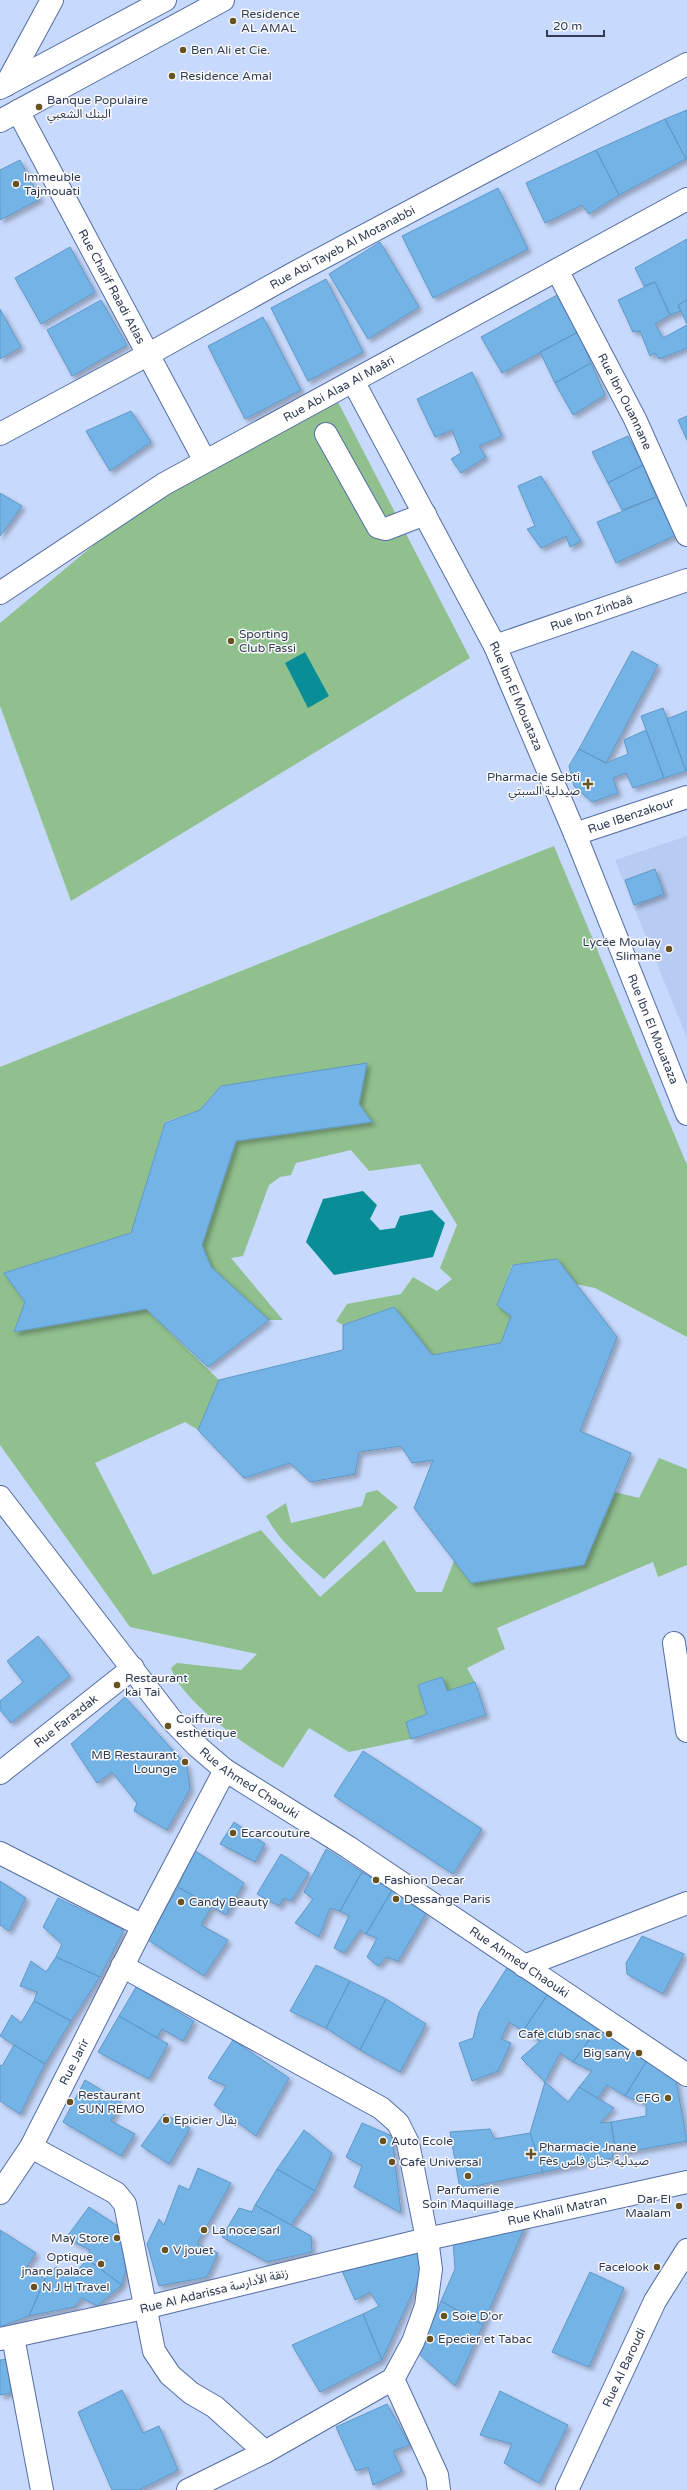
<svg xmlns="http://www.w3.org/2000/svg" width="687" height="2490" viewBox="0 0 687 2490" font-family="'Varela Round','Noto Sans Arabic',sans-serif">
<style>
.built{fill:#b8ccf3}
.green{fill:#90c08e}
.water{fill:#098e98}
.building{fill:#73b3e6;stroke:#6098c5;filter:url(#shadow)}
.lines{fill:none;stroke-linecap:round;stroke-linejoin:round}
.minor-casing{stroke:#546ea3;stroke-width:24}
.major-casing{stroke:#546ea3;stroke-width:24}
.minor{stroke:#fff;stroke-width:22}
.major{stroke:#fff;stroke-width:22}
.poi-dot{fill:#695222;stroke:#fafafa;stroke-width:1.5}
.labels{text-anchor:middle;stroke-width:3;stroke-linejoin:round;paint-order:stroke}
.poi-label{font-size:12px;fill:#303c54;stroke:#fafafa;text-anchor:start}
.street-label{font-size:12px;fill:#303c54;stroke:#fafafa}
</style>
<defs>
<filter id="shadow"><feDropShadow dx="3.5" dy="3.5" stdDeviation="2" flood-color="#0004"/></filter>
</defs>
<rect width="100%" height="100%" fill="#c7d9fd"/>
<path class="built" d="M687 836V1038L615 860Z"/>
<path class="green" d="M337 400 470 658 71 901 0 706V623L126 518Z
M554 846 687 1165V1337L595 1288 576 1284 557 1259 512 1265 497 1305 511 1316 501 1343 432 1355 394 1307 343 1325 336 1321 347 1304 401 1294 413 1277 437 1291 452 1279 440 1268 457 1225 420 1164 369 1171 351 1150 296 1163 291 1175 280 1177 269 1185 243 1256 231 1258 283 1320H269L211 1267 202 1245 236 1141 371 1122 359 1104 367 1063 221 1086 200 1110 165 1122 131 1233 4 1273 25 1302 14 1332 146 1309 219 1380 198 1430 185 1422 95 1463 153 1575 261 1530 320 1597 384 1540 416 1592H442L454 1561 471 1583 584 1565 615 1492 639 1498 659 1458 687 1469V1565L658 1577 653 1562 497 1628 505 1649 467 1668 475 1682 447 1691 442 1677 418 1685 427 1714 406 1722 411 1739 349 1752 309 1728 283 1768C251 1749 182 1703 171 1668L177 1663 241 1670 257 1654 130 1627 0 1445V1067Z
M377 1490 398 1507 324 1579C302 1560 280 1542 266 1516L286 1503 291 1523 362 1506 366 1493Z"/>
<path class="water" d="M305 652 329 696 308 708 285 663Z
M363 1191 377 1205 370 1219 380 1230 395 1228 400 1216 432 1210 445 1223 433 1257 334 1275 306 1242 323 1199Z"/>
<path class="building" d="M687 110V159H686L665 119Z
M665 119 686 159 619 195 596 150Z
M596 150 619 195 589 214 582 205 545 223 526 183Z
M20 160 40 199 0 220V170Z
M498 188 528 249 433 298 402 236Z
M687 239V300L678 305 681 311 670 315 655 282 644 286 635 268Z
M380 242 419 307 368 339 329 274Z
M70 247 95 292 41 324 15 278Z
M326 279 363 352 308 381 271 308Z
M655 282 670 315 655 324 663 338 687 325V348L659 359 655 353 650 356 640 331 633 332 618 300Z
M557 295 578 332 502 373 481 337Z
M101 300 127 345 72 376 47 330Z
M687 300V324L678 305Z
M0 309 21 347 0 359Z
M263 317 301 390 245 419 208 346Z
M578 332 591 363 555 383 540 352Z
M591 363 605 395 573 415 555 383Z
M472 372 502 436 479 446 486 457 461 473 451 459 461 453 452 430 435 437 417 399Z
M131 411 151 442 110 471 86 431Z
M687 416V440L678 420Z
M628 436 643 465 608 483 592 452Z
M643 465 656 497 622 510 608 483Z
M541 476 581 541 570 547 566 536 541 548 527 529 535 526 518 486Z
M0 493 22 506 0 536Z
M656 497 676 535 616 563 597 522Z
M632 651 658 665 606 763 579 749Z
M663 708 686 771 664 778 641 716Z
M687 711V770L686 771 667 719Z
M646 730 664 778 633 788 626 773 613 778 618 793 592 802 574 786 569 766 579 749 606 763 628 754 624 740Z
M655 869 664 894 634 905 625 880Z
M367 1063 359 1104 372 1122 236 1141 202 1245 211 1267 269 1320 208 1367 146 1309 14 1332 25 1302 4 1273 131 1233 165 1123 200 1110 221 1086Z
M557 1259 617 1337 580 1431 631 1453 584 1565 471 1583 414 1508 433 1460 412 1463 401 1446 359 1452 355 1474 310 1482 290 1463 244 1478 198 1430 219 1380 343 1350V1325L394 1307 432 1355 501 1343 511 1316 497 1305 513 1265Z
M38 1636 70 1676 11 1723 0 1710V1701L23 1682 7 1661Z
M442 1677 447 1691 475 1682 486 1715 411 1739 406 1722 427 1714 418 1685Z
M125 1697 187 1766 190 1789 167 1830 134 1811 137 1803 112 1772 97 1783 71 1744Z
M363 1751 482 1829 453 1874 334 1796Z
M234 1822 265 1844 255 1862 220 1844Z
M326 1849 362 1872 340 1911 330 1908 319 1937 295 1923 313 1899 304 1892Z
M194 1850 244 1883 226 1915 178 1887Z
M281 1854 309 1873 291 1901 284 1898 279 1906 257 1894Z
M362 1872 392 1890 366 1934 360 1930 344 1953 334 1948 349 1916 340 1911Z
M0 1881 26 1898 9 1931 0 1925Z
M178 1887 212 1906 201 1925 228 1940 204 1976 148 1940Z
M392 1890 427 1912 398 1961 386 1957 378 1966 367 1957 377 1938 366 1934Z
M58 1898 124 1930 100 1977 56 1957 62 1944 43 1927Z
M642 1936 684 1954 663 1994 627 1974 626 1963Z
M56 1957 100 1977 71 2021 34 2001 37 1992 20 1986 31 1961 46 1972Z
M510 1963 548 1994 523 2031 509 2022 501 2039 511 2043 498 2071 472 2081 459 2043 473 2038 479 2012Z
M316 1965 350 1981 326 2028 290 2011Z
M350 1981 386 1999 360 2050 326 2028Z
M136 1987 194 2021 183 2041 162 2029 157 2038 119 2016Z
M548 1994 598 2028 573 2062 560 2053 545 2082 521 2058 540 2041 523 2031Z
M386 1999 426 2024 400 2072 360 2050Z
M34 2001 71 2021 45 2064 0 2036 12 2015 21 2023Z
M119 2016 168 2044 149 2079 98 2052Z
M598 2028 648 2059 625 2096 607 2085 598 2098 579 2087 592 2071 573 2062Z
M233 2040 289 2078 256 2136 214 2105 226 2086 208 2078Z
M14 2045 45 2064 20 2114 0 2101V2065L2 2066Z
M648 2059 675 2075 687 2141 622 2153 615 2148 611 2122 646 2116V2104L625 2096Z
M85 2080 121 2102 111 2121 135 2134 121 2156 63 2122Z
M545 2082 568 2102 579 2087 614 2108 600 2123 611 2122 615 2148 612 2158 543 2172 530 2133Z
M164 2114 190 2128 169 2164 141 2146Z
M362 2123 392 2136 401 2213 354 2187 362 2166 346 2157Z
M490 2129 494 2139 530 2133 543 2172 460 2189 450 2132Z
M304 2130 332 2153 315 2191 277 2169Z
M198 2168 231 2183 197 2244 218 2253 207 2277 159 2286 147 2244 159 2219 164 2225 179 2185 189 2190Z
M277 2169 315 2191 291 2225 255 2205Z
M255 2205 311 2236 312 2252 267 2262 222 2237 239 2208 252 2212Z
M89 2207 118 2226 126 2270 122 2285 87 2259 90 2250 66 2238Z
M526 2224 483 2325 441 2301 455 2269 453 2240Z
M0 2230 36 2253 27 2267 45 2279 29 2316 0 2327Z
M419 2242 423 2270 382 2360 363 2314 379 2306 370 2292 355 2300 340 2266Z
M87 2259 122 2285 97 2306 82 2298 74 2307 29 2316 45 2279 56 2267 73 2276Z
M590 2272 624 2288 589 2367 552 2352Z
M441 2301 483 2325 455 2386 419 2354Z
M363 2314 382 2360 320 2392 292 2345Z
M7 2359 11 2393 0 2395V2360Z
M122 2390 143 2433 159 2426 178 2470 139 2490H112L78 2412Z
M500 2391 568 2425 539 2483 504 2463 512 2444 480 2435Z
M387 2404 410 2445 393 2451 402 2471 373 2485 368 2467 356 2471 336 2427Z"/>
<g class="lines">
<defs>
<g id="minor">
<path d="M6 85 52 0"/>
<path id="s1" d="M18 111 205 461"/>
<path id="s2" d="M557 270 635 419 687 535"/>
<path id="s3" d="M353 381 495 646 575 834 687 1114"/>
<path id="s4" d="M0 434 149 354 296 272 687 64"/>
<path d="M326 434 378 527 386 529 425 514"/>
<path id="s5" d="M0 593 164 484 687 199"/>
<path id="s6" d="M495 646 687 580"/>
<path id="s7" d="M575 834 687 797"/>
<path id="s8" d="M0 1497 171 1719 197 1746 225 1770 348 1847 687 2075"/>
<path d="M674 1643 687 1731"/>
<path id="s9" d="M0 1773 133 1668"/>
<path d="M0 1853 143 1926"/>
<path d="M122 1966 381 2108 398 2123 408 2143 427 2239 431 2269 426 2306 413 2342 393 2379 265 2452 188 2490"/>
<path d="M524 1966 687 1903"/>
<path d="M31 2147 116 2193 125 2204 154 2351 170 2375 191 2393 215 2407 265 2452"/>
<path id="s10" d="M0 2193 31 2147 143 1926 225 1770"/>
<path d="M13 2337 42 2490"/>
<path id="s11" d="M0 2339 144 2308 427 2239 687 2182"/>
<path d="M393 2379 437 2475 439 2490"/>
<path id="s12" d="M567 2490 655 2301 687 2250"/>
</g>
<path id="major" d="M0 88 165 0
M0 121 223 0"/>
</defs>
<use href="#minor" class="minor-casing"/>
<use href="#major" class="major-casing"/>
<use href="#minor" class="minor"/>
<use href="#major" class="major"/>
</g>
<g class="poi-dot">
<circle cx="233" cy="21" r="4"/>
<circle cx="183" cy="50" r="4"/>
<circle cx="172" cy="76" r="4"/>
<circle cx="39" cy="107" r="4"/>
<circle cx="16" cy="184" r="4"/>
<circle cx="231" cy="641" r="4"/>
<path d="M586 778h4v4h4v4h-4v4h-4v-4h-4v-4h4z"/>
<circle cx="669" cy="949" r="4"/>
<circle cx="117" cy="1685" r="4"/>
<circle cx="168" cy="1726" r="4"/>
<circle cx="185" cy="1762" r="4"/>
<circle cx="233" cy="1833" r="4"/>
<circle cx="376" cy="1880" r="4"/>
<circle cx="396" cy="1899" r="4"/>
<circle cx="181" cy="1902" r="4"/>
<circle cx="609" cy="2034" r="4"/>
<circle cx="639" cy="2053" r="4"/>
<circle cx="668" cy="2098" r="4"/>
<circle cx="70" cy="2102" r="4"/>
<circle cx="166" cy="2120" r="4"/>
<circle cx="383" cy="2141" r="4"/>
<path d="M529 2148h4v4h4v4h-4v4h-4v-4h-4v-4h4z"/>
<circle cx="392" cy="2162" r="4"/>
<circle cx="468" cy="2176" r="4"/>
<circle cx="679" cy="2206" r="4"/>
<circle cx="204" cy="2230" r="4"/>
<circle cx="117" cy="2238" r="4"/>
<circle cx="165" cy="2250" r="4"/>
<circle cx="101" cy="2264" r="4"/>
<circle cx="657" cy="2267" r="4"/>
<circle cx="34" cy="2287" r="4"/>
<circle cx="444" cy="2316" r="4"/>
<circle cx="430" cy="2339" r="4"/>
</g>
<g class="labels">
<g class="poi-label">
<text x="241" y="18">Residence<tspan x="241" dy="14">AL AMAL</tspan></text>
<text x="191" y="54">Ben Ali et Cie.</text>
<text x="180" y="80">Residence Amal</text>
<text x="47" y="104">Banque Populaire<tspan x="47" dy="14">البنك الشعبي</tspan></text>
<text x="24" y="181">Immeuble<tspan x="24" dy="14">Tajmouati</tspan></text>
<text x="239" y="638">Sporting<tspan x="239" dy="14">Club Fassi</tspan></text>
<text x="580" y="781" text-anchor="end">Pharmacie Sebti<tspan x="580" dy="14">صيدلية السبتي</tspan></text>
<text x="661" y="946" text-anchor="end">Lycée Moulay<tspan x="661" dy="14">Slimane</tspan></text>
<text x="125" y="1682">Restaurant<tspan x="125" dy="14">kai Tai</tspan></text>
<text x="176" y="1723">Coiffure<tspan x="176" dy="14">esthétique</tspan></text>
<text x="177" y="1759" text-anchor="end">MB Restaurant<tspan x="177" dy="14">Lounge</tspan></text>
<text x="241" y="1837">Ecarcouture</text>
<text x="384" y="1884">Fashion Decar</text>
<text x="404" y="1903">Dessange Paris</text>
<text x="189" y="1906">Candy Beauty</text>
<text x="601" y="2038" text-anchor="end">Café club snac</text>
<text x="631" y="2057" text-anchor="end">Big sany</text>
<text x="78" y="2099">Restaurant<tspan x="78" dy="14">SUN REMO</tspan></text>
<text x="660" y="2102" text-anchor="end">CFG</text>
<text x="174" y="2124">Epicier بقال</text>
<text x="391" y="2145">Auto Ecole</text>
<text x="539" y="2151">Pharmacie Jnane<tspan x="539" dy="14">Fès صيدلية جنان فاس</tspan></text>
<text x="400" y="2166">Cafe Universal</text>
<text x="468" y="2194" text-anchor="middle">Parfumerie<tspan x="468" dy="14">Soin Maquillage</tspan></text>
<text x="671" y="2203" text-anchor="end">Dar El<tspan x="671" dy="14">Maalam</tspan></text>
<text x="212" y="2234">La noce sarl</text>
<text x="109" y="2242" text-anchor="end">May Store</text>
<text x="173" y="2254">V jouet</text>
<text x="93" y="2261" text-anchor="end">Optique<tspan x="93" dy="14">jnane palace</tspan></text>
<text x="649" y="2271" text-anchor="end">Facelook</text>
<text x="42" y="2291">N J H Travel</text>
<text x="452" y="2320">Soie D'or</text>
<text x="438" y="2343">Epecier et Tabac</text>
</g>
<g class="street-label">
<text dy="4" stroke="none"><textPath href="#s4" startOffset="390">Rue Abi Tayeb Al Motanabbi</textPath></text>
<text dy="4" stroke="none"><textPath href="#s1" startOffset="199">Rue Charif Raadi Atlas</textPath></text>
<text dy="4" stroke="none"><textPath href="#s5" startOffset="396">Rue Abi Alaa Al Maâri</textPath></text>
<text dy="4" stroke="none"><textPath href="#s2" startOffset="148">Rue Ibn Ouannane</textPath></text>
<text dy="4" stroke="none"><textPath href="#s6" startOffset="102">Rue Ibn Zinbaâ</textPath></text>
<text dy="4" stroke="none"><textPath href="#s3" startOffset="355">Rue Ibn El Mouataza</textPath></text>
<text dy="4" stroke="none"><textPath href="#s7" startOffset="59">Rue IBenzakour</textPath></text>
<text dy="4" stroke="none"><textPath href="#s3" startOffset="715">Rue Ibn El Mouataza</textPath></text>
<text dy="4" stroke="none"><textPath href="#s9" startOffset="84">Rue Farazdak</textPath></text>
<text dy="4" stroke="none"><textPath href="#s8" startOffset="382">Rue Ahmed Chaouki</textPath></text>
<text dy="4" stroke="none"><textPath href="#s8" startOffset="706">Rue Ahmed Chaouki</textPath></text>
<text dy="4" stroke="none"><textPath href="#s10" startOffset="151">Rue Jarir</textPath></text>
<text dy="4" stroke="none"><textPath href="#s11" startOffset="572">Rue Khalil Matran</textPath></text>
<text transform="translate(214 2291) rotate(-14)" y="4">Rue Al Adarissa زنقة الأدارسة</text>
<text dy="4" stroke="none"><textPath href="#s12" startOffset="135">Rue Al Baroudi</textPath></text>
</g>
</g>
<path d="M547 30v6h57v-6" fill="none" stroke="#303c54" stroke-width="2"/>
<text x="553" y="30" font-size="12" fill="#303c54" stroke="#fafafa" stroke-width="3" paint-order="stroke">20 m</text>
</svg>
